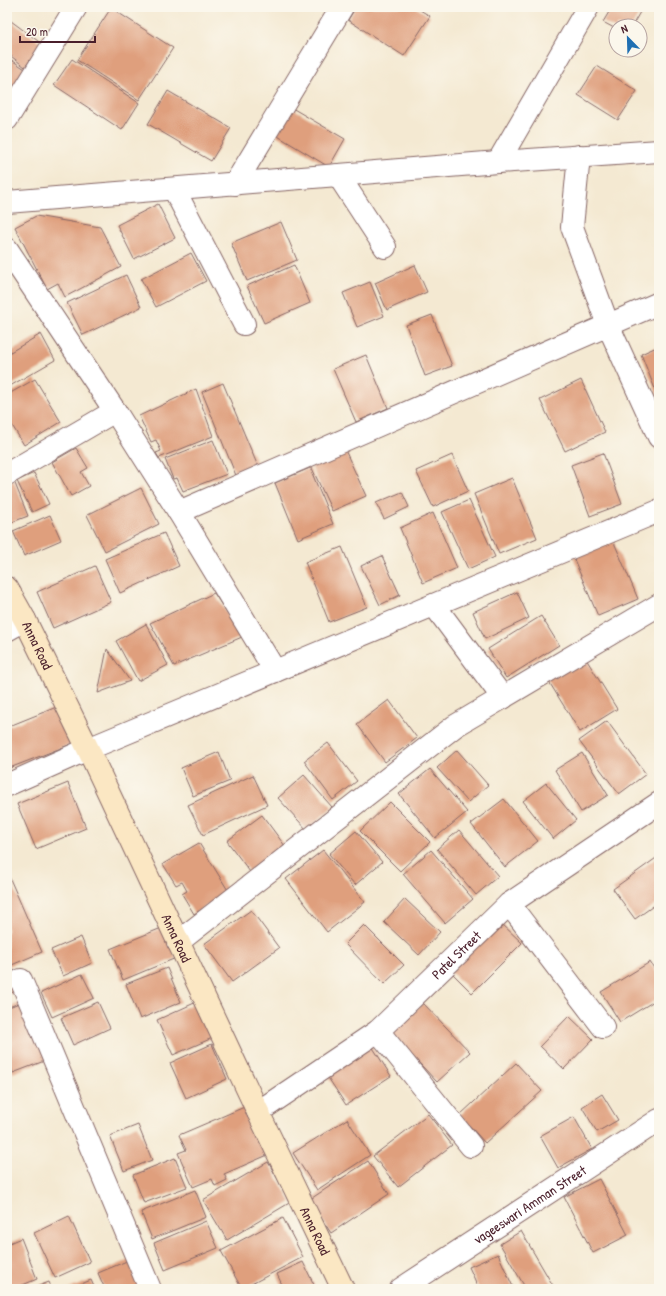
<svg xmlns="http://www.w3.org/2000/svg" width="666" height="1296" viewBox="0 0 666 1296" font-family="'Patrick Hand',sans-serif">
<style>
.building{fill:#df9f7d}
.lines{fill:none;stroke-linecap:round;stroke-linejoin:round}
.street-casing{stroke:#866665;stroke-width:24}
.secondary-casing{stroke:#866665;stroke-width:24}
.street{stroke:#fff;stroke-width:22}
.secondary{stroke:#fbe7c3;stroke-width:22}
.labels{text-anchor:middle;stroke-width:3;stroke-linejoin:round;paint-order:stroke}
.street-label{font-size:14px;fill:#4a1f2b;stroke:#fbf7ec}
</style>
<rect width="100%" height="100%" fill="#fbf7ec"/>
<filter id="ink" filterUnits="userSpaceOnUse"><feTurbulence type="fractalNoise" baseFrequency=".025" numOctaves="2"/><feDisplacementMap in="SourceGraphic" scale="8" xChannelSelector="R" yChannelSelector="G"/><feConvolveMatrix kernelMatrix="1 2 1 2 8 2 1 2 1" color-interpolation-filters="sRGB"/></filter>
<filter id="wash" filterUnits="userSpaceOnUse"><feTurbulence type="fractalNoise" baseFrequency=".012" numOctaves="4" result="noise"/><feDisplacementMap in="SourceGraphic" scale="16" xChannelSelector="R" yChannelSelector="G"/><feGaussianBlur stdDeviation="0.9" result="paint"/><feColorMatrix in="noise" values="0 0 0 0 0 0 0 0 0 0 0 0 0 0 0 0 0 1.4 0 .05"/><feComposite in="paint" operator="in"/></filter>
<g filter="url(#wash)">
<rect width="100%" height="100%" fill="#f4e9d2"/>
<g id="blocks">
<path class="building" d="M356 7H415L430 16 404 56 348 20Z
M612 7H632L640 12 632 26H616V29L603 22Z
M111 8 173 48 139 100 77 60Z
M7 18 42 44 25 67 7 53Z
M7 57 31 73 15 97 7 91Z
M72 59 139 103 122 130 54 85Z
M597 66 637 91 618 120 578 95Z
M168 91 231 128 211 161 148 124Z
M292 108 345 139 329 167 276 135Z
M158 204 175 238 134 259 117 225Z
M36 216 100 227 121 267 65 297 58 283 47 289 15 227Z
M281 222 297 260 247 281 231 243Z
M191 253 206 281 156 307 141 279Z
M294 265 310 303 264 323 247 286Z
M415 265 427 292 387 310 375 283Z
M126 275 141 307 83 335 67 303Z
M370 282 384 316 357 327 343 293Z
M432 315 452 366 425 376 406 325Z
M41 334 55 360 10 386 7 381V354Z
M659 346V399L641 354Z
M366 355 388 408 356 422 333 369Z
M35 379 61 422 24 445 7 417V395Z
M581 380 605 432 565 451 540 400Z
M223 383 259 469 237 478 202 392Z
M196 389 213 436 159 458 156 453 161 451 156 440 151 442 139 416Z
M213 440 227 474 183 491 177 478 173 479 165 459Z
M76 448 88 468 81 472 89 486 71 496 52 462Z
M345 450 366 496 332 511 311 466Z
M603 453 622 504 590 516 571 465Z
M452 455 468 491 433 507 416 471Z
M310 468 333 524 298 539 275 483Z
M34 473 49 504 32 512 17 481Z
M512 478 537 538 499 554 474 494Z
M14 481 28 516 7 524V484Z
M141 488 159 524 105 551 87 515Z
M402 492 409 507 384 519 376 503Z
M469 500 495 557 468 569 442 512Z
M433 513 457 568 423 583 400 528Z
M50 515 61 540 24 556 13 531Z
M164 533 179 566 120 593 105 559Z
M613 540 638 599 598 616 573 557Z
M342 547 367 607 329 622 305 562Z
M382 556 400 595 380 605 361 566Z
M95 566 111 602 53 628 37 592Z
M517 592 529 618 485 639 473 612Z
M214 593 242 637 174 666 150 623Z
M541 616 559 645 506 678 488 649Z
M146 624 168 665 138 681 116 641Z
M107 649 130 681 98 693Z
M583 654 617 709 580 732 546 677Z
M389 700 417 738 385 762 357 724Z
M59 706 74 743 7 769V727Z
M607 721 646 774 619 794 579 741Z
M328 743 357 781 333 800 304 761Z
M457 750 488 785 468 802 437 768Z
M219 752 230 781 193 796 181 768Z
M582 753 608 795 581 812 555 770Z
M430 769 467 812 435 838 399 794Z
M253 775 267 805 203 835 188 805Z
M304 775 332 807 307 830 278 798Z
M68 783 86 828 36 849 17 804Z
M546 783 576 820 553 839 523 801Z
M504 799 538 841 505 867 471 824Z
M390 802 430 842 400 871 360 831Z
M262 815 285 846 250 872 227 841Z
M459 830 498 876 476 895 437 849Z
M356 831 382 862 355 885 329 854Z
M199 843 229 892 194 914 182 894 187 891 182 882 176 885 163 864Z
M323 850 365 902 327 932 286 879Z
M431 850 473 899 445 923 403 874Z
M659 856V902L635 919 613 889Z
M7 872 42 952 7 967Z
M405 899 440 932 419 955 384 922Z
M251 910 279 948 232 982 204 944Z
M500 922 522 943 472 993 451 972Z
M364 925 404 965 384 984 345 944Z
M164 927 176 958 123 980 110 949Z
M81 937 92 963 63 976 51 950Z
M650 962 659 976V998L620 1022 601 992Z
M167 968 181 1002 140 1019 126 984Z
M7 973 15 991 7 995Z
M82 974 94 998 52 1017 41 993Z
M28 999 52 1058 13 1073 7 1058V1008Z
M201 1000 217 1036 173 1055 157 1020Z
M98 1002 110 1028 73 1045 61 1018Z
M423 1003 470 1052 437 1082 391 1033Z
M569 1016 593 1039 564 1069 540 1046Z
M370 1043 391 1076 346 1105 325 1073Z
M212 1044 227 1079 186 1098 170 1063Z
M516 1063 542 1091 485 1143 460 1115Z
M602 1094 618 1120 597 1132 582 1107Z
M249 1105 270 1154 224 1174 227 1180 215 1186 212 1179 193 1187 178 1153 186 1150 179 1135Z
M428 1114 452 1145 398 1187 373 1156Z
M574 1117 592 1149 558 1168 540 1136Z
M347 1119 370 1155 317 1190 293 1153Z
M138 1125 152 1160 124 1171 110 1136Z
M175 1158 187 1187 144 1203 133 1175Z
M368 1161 389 1194 331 1233 309 1200Z
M268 1162 291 1202 227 1240 203 1200Z
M599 1179 628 1235 593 1253 564 1197Z
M195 1190 206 1217 152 1239 141 1212Z
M69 1216 90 1262 55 1278 34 1233Z
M283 1218 303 1257 242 1289 221 1251Z
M206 1221 218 1248 165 1270 154 1243Z
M521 1231 555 1289H526L500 1244Z
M21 1238 37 1279 13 1289H7V1244Z
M498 1254 514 1289H479L469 1267Z
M134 1258 147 1289H105L98 1273Z
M303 1262 316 1289H284L277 1274Z
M91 1280 95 1289H69Z
M49 1282 52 1289H31Z"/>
</g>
</g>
<g filter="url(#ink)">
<use href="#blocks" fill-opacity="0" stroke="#866665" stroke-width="1"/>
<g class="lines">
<defs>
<g id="street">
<path d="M7 119 76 7"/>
<path d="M579 156 572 227 608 325 659 437"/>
<path d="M498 162 588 7"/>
<path d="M338 175 385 247"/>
<path d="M235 184 342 7"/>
<path d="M174 189 244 324"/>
<path d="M7 202 498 162 659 151"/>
<path d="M7 249 115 411 179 512 275 671"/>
<path d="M7 474 115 411"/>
<path d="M179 512 659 303"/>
<path d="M434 605 503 698"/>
<path d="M7 630 25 620"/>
<path d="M7 785 88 749 659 511"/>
<path d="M509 904 603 1027"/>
<path d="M178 942 455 726 659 605"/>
<path d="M21 980 150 1289"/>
<path d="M378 1031 471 1146"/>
<path id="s1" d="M258 1112 378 1031 509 904 659 803"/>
<path id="s2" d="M401 1289 659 1120"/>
</g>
<g id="secondary">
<path id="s3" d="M7 588 25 620 88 749 258 1112 343 1289"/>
</g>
</defs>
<use href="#street" class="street-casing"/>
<use href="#secondary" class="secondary-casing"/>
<use href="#street" class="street"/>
<use href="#secondary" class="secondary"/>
</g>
</g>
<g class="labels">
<g class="street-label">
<text dy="5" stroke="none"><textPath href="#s3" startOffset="65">Anna Road</textPath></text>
<text dy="5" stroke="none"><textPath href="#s3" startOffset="389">Anna Road</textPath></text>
<text dy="5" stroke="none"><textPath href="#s1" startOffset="254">Patel Street</textPath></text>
<text dy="5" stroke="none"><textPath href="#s2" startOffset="154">vageeswari Amman Street</textPath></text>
<text dy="5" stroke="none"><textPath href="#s3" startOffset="713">Anna Road</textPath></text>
</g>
</g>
<rect width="666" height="1296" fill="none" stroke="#fbf7ec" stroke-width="24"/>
<g transform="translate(628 38) rotate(337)"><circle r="19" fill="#fbf7ec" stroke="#b4a19f"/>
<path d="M0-3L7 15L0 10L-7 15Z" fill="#1f6fb2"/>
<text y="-6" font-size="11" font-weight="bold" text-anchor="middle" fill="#4a1f2b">N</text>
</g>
<path d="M20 36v6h75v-6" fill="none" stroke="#4a1f2b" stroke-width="2"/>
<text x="26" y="36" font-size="12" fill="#4a1f2b" stroke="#fbf7ec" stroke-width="3" paint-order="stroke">20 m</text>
</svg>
